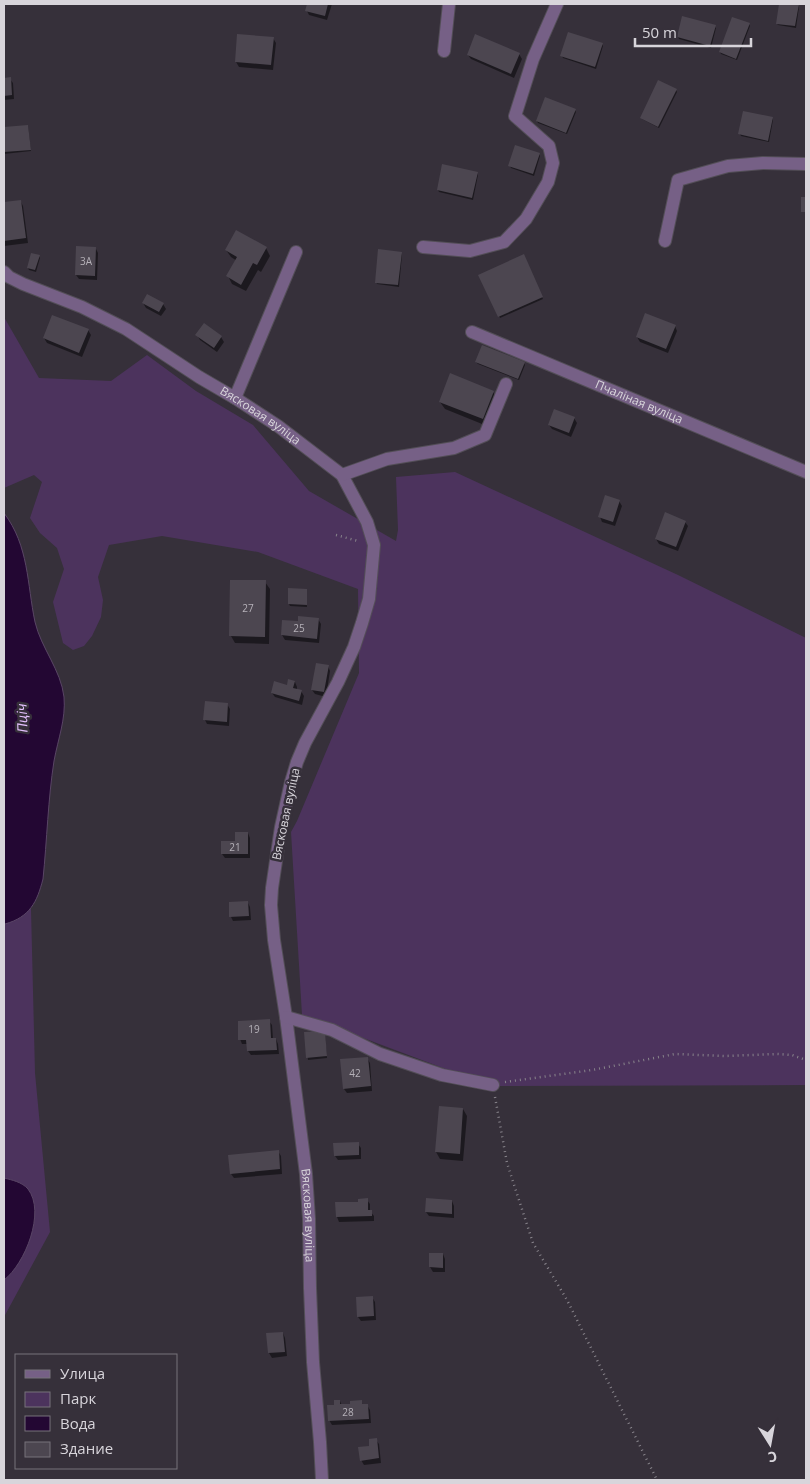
<svg xmlns="http://www.w3.org/2000/svg" width="810" height="1484" viewBox="0 0 810 1484" font-family="'Open Sans',sans-serif">
<style>
.green{fill:#4c335d}
.water{fill:#230733;stroke:#594565}
.shadow{fill:#0007}
.building{fill:#4c4650}
.lines{fill:none;stroke-linecap:round;stroke-linejoin:round}
.minor-casing{stroke:#534e57;stroke-width:14}
.path{stroke:#88848b;stroke-width:2.5;stroke-dasharray:1 4;stroke-linecap:butt}
.minor{stroke:#766086;stroke-width:12}
.labels{text-anchor:middle;stroke-width:5;stroke-linejoin:round;paint-order:stroke}
.number-label{font-size:10px;fill:#b5b1b8}
.street-label{font-size:12px;fill:#d8d5db;stroke:#36303a}
.water-label{font-size:14px;font-style:italic;fill:#e3c0fd;stroke:#36303a}
</style>
<rect width="100%" height="100%" fill="#36303a"/>
<path class="green" d="M4 317 39 378 111 381 147 355 196 391 253 425 309 491 396 541 398 530 396 477 455 472 678 575 806 638V1085L491 1086 302 1015 291 832 297 821 359 673 358 589 258 552 162 536 109 545 98 577 103 600 101 617 92 636 84 646 73 650 63 643 53 602 64 569 57 548 40 533 30 518 42 482 34 475 4 488Z
M4 899 31 909 35 1073 50 1232 4 1317Z"/>
<path class="water" d="M4 513C29 546 27 584 35 622 41 648 61 670 64 697 66 719 58 739 54 761 48 799 47 840 43 879 37 902 30 917 5 924H4Z
M4 1178C12 1180 22 1182 28 1189 46 1212 25 1264 4 1280Z"/>
<path class="shadow" d="M197 4H220L198 5Z
M308 4H332L327 20 309 15 307 11Z
M780 4 798 5 799 7 796 28 778 25 777 24Z
M749 24 750 26 737 60 721 54 720 52Z
M715 27 716 28 711 48 679 39 678 37Z
M273 38 276 43 273 70 239 67 236 62Z
M602 44 603 46 596 69 563 58 562 56Z
M519 54 522 59 514 78 471 59 468 55Z
M4 69 5 79H10L13 83 14 99 4 100Z
M676 90 677 92 659 128 642 119 641 117Z
M575 110 576 112 567 134 538 123 537 121Z
M772 118 773 120 769 142 741 136 740 134Z
M28 126 31 151 4 154V128Z
M539 154 540 156 534 176 511 168 510 166Z
M477 173 478 175 473 200 439 192 438 190Z
M21 202 23 206 28 243 4 246V215H7Z
M266 248 270 256 261 272 258 270 246 291 232 284 228 276 237 261 231 257 226 250Z
M96 249 98 253 97 280 79 279 76 275Z
M401 253 402 255 399 287 377 284 376 282Z
M39 256 40 258 36 272 29 270 28 268Z
M523 256 543 299 500 318 480 275Z
M143 303 163 304 166 309 161 316 146 308Z
M675 326 677 331 668 353 640 342 637 337Z
M88 330 91 335 82 357 47 343 44 338Z
M197 335 221 337 224 342 217 352 200 340Z
M476 362 524 363 525 365 519 380 478 364Z
M493 392 497 399 487 426 445 409 440 402Z
M574 418 577 423 571 437 552 429 549 425Z
M619 501 622 506 615 526 602 522 600 517Z
M685 522 688 526 678 551 659 544 656 539Z
M265 582 270 589 269 644 235 643 231 636Z
M306 590 307 607 290 606 289 604Z
M318 619 321 624 319 643 285 640 282 635 299 623Z
M328 666 330 671 326 697 315 694 312 690Z
M289 681 295 682 297 687V690L301 691 304 696 302 705 275 697 272 693 288 686Z
M227 704 230 709 229 726 207 724 205 720Z
M248 833 250 838V858H225L222 854Z
M248 903 250 907 251 920 233 921 231 917Z
M269 1021 272 1025 273 1039H276L278 1044 279 1054 251 1055 248 1051V1044H242L240 1039Z
M305 1034H325L327 1058 308 1060Z
M367 1058 370 1063 372 1091 347 1093 344 1089Z
M463 1109 467 1116 463 1161 440 1159 436 1152Z
M358 1144 361 1148V1159L338 1160 335 1156Z
M278 1151 281 1156 282 1174 234 1178 231 1174Z
M367 1200 370 1204V1211L374 1216V1221L339 1222 337 1217Z
M452 1201 454 1206V1218L429 1216 426 1212Z
M443 1254 445 1259V1272H433L430 1267Z
M372 1297 375 1302 376 1320 361 1321 358 1317Z
M283 1333 285 1338 287 1356 272 1358 269 1353Z
M340 1401 342 1406 351 1405 361 1402 363 1405H367L370 1410 371 1423 332 1425 329 1420 335 1406Z
M376 1440 379 1444 381 1463 364 1465 361 1460Z"/>
<path class="building" d="M307 4H328L325 16 305 11Z
M779 4H799L795 26 776 24Z
M682 16 716 25 710 46 677 37Z
M732 17 750 23 736 59 719 52Z
M568 32 603 43 595 67 560 56Z
M237 34 274 37 271 65 235 62Z
M475 34 520 53 511 74 467 55Z
M11 77 12 95 4 96V78Z
M658 80 677 89 658 127 640 118Z
M545 97 576 109 566 133 536 121Z
M743 111 773 117 768 141 738 134Z
M28 125 31 150 4 152V127Z
M515 145 540 153 533 174 508 166Z
M442 164 478 172 472 198 437 190Z
M801 197H806V212H801Z
M21 200 26 238 4 241V214H5L4 202Z
M236 230 267 247 257 265 253 263 241 285 226 276 237 257 225 250Z
M76 246 96 247 95 276 75 275Z
M378 249 402 252 398 285 375 283Z
M31 253 40 255 35 270 27 268Z
M524 254 543 297 498 317 478 275Z
M147 294 164 303 159 312 142 303Z
M645 313 676 325 666 349 636 337Z
M52 315 89 329 79 353 43 338Z
M204 323 222 336 214 348 195 335Z
M482 345 525 362 518 379 475 362Z
M450 373 494 391 483 419 439 402Z
M554 409 575 417 569 433 548 425Z
M605 495 620 500 613 522 598 517Z
M665 512 686 521 676 547 655 539Z
M230 580H266L265 637 229 636Z
M288 588 307 589V605L288 604Z
M298 616 319 618 317 639 281 635 282 620 298 621Z
M316 663 329 665 324 692 311 690Z
M288 679 295 681 293 688 302 690 299 701 271 693 274 681 287 685Z
M205 701 228 703 227 722 203 720Z
M235 832H248V854H221V841H235Z
M248 901 249 916 229 917V902Z
M270 1019 271 1038H276L277 1050 247 1051 246 1040H238V1021Z
M325 1031 327 1056 306 1058 304 1032Z
M368 1057 371 1086 343 1089 340 1059Z
M439 1106 463 1108 460 1154 435 1152Z
M359 1142V1155L334 1156 333 1143Z
M279 1150 280 1169 230 1174 228 1155Z
M368 1198V1210H372V1216L336 1217 335 1202H358V1199Z
M426 1198 452 1200V1214L425 1212Z
M429 1253H443V1268L429 1267Z
M373 1296 374 1316 357 1317 356 1297Z
M283 1332 285 1352 268 1353 266 1333Z
M334 1400H340V1404H350V1401L362 1400V1404H368L369 1419 328 1421 327 1405H334Z
M377 1438 379 1458 360 1461 358 1447 369 1446V1439Z"/>
<g class="lines">
<defs>
<g id="minor">
<path d="M444 51 449 4"/>
<path d="M665 241 678 180 728 166 763 163 806 164"/>
<path d="M423 247 470 251 504 242 526 219 548 182 553 163 549 146 515 116 533 59 557 4"/>
<path id="s1" d="M4 272 9 277 23 284 82 307 126 329 199 377 235 398 278 426 342 475 367 522 374 545 369 599 362 623 354 647 338 682 305 743 297 762 291 782 281 827 272 888 271 905 274 940 286 1017 306 1174 309 1219 310 1288 313 1362 320 1442 322 1480"/>
<path id="s2" d="M472 332 806 472"/>
<path d="M235 398 296 252"/>
<path d="M342 475 387 459 454 448 485 435 506 384"/>
<path d="M286 1017 332 1030 380 1054 442 1075 493 1085"/>
</g>
</defs>
<use href="#minor" class="minor-casing"/>
<path class="path" d="M336 535 358 541
M505 1082 592 1070 675 1054 725 1056 777 1054 792 1055 806 1060
M495 1097 507 1163 533 1243 567 1300 657 1480"/>
<use href="#minor" class="minor"/>
</g>
<g class="labels">
<g class="number-label">
<text x="86" y="265">3А</text>
<text x="248" y="612">27</text>
<text x="299" y="632">25</text>
<text x="235" y="851">21</text>
<text x="254" y="1033">19</text>
<text x="355" y="1077">42</text>
<text x="348" y="1416">28</text>
</g>
<g class="street-label">
<text dy="4" stroke="none"><textPath href="#s2" startOffset="181">Пчаліная вуліца</textPath></text>
<text dy="4" stroke="none"><textPath href="#s1" startOffset="295">Вясковая вуліца</textPath></text>
<text transform="translate(286 814) rotate(-78)" y="4">Вясковая вуліца</text>
<text dy="4" stroke="none"><textPath href="#s1" startOffset="1165">Вясковая вуліца</textPath></text>
</g>
<g class="water-label">
<text transform="translate(22 718) rotate(-92)" y="5">Пціч</text>
</g>
</g>
<rect width="810" height="1484" fill="none" stroke="#d8d5db" stroke-width="10"/>
<rect x="15" y="1354" width="162" height="115" fill="#36303a" stroke="#77727a"/>
<rect x="25" y="1370" width="25" height="8" fill="#766086" stroke="#77727a"/>
<text x="60" y="1379" font-size="15" fill="#d8d5db">Улица</text>
<rect x="25" y="1392" width="25" height="15" fill="#4c335d" stroke="#77727a"/>
<text x="60" y="1404" font-size="15" fill="#d8d5db">Парк</text>
<rect x="25" y="1416" width="25" height="15" fill="#230733" stroke="#77727a"/>
<text x="60" y="1429" font-size="15" fill="#d8d5db">Вода</text>
<rect x="25" y="1442" width="25" height="15" fill="#4c4650" stroke="#77727a"/>
<text x="60" y="1454" font-size="15" fill="#d8d5db">Здание</text>
<g transform="translate(770 1444) rotate(169)" stroke="#36303a" stroke-width="4" paint-order="stroke">
<path d="M0-4L9 19L0 12L-9 19Z" fill="#d8d5db"/>
<text y="-8" font-size="14" font-weight="bold" text-anchor="middle" fill="#d8d5db">С</text>
</g>
<path d="M635 38v8h116v-8" fill="none" stroke="#d8d5db" stroke-width="2.5"/>
<text x="642" y="38" font-size="15" fill="#d8d5db" stroke="#36303a" stroke-width="4" paint-order="stroke">50 m</text>
</svg>
